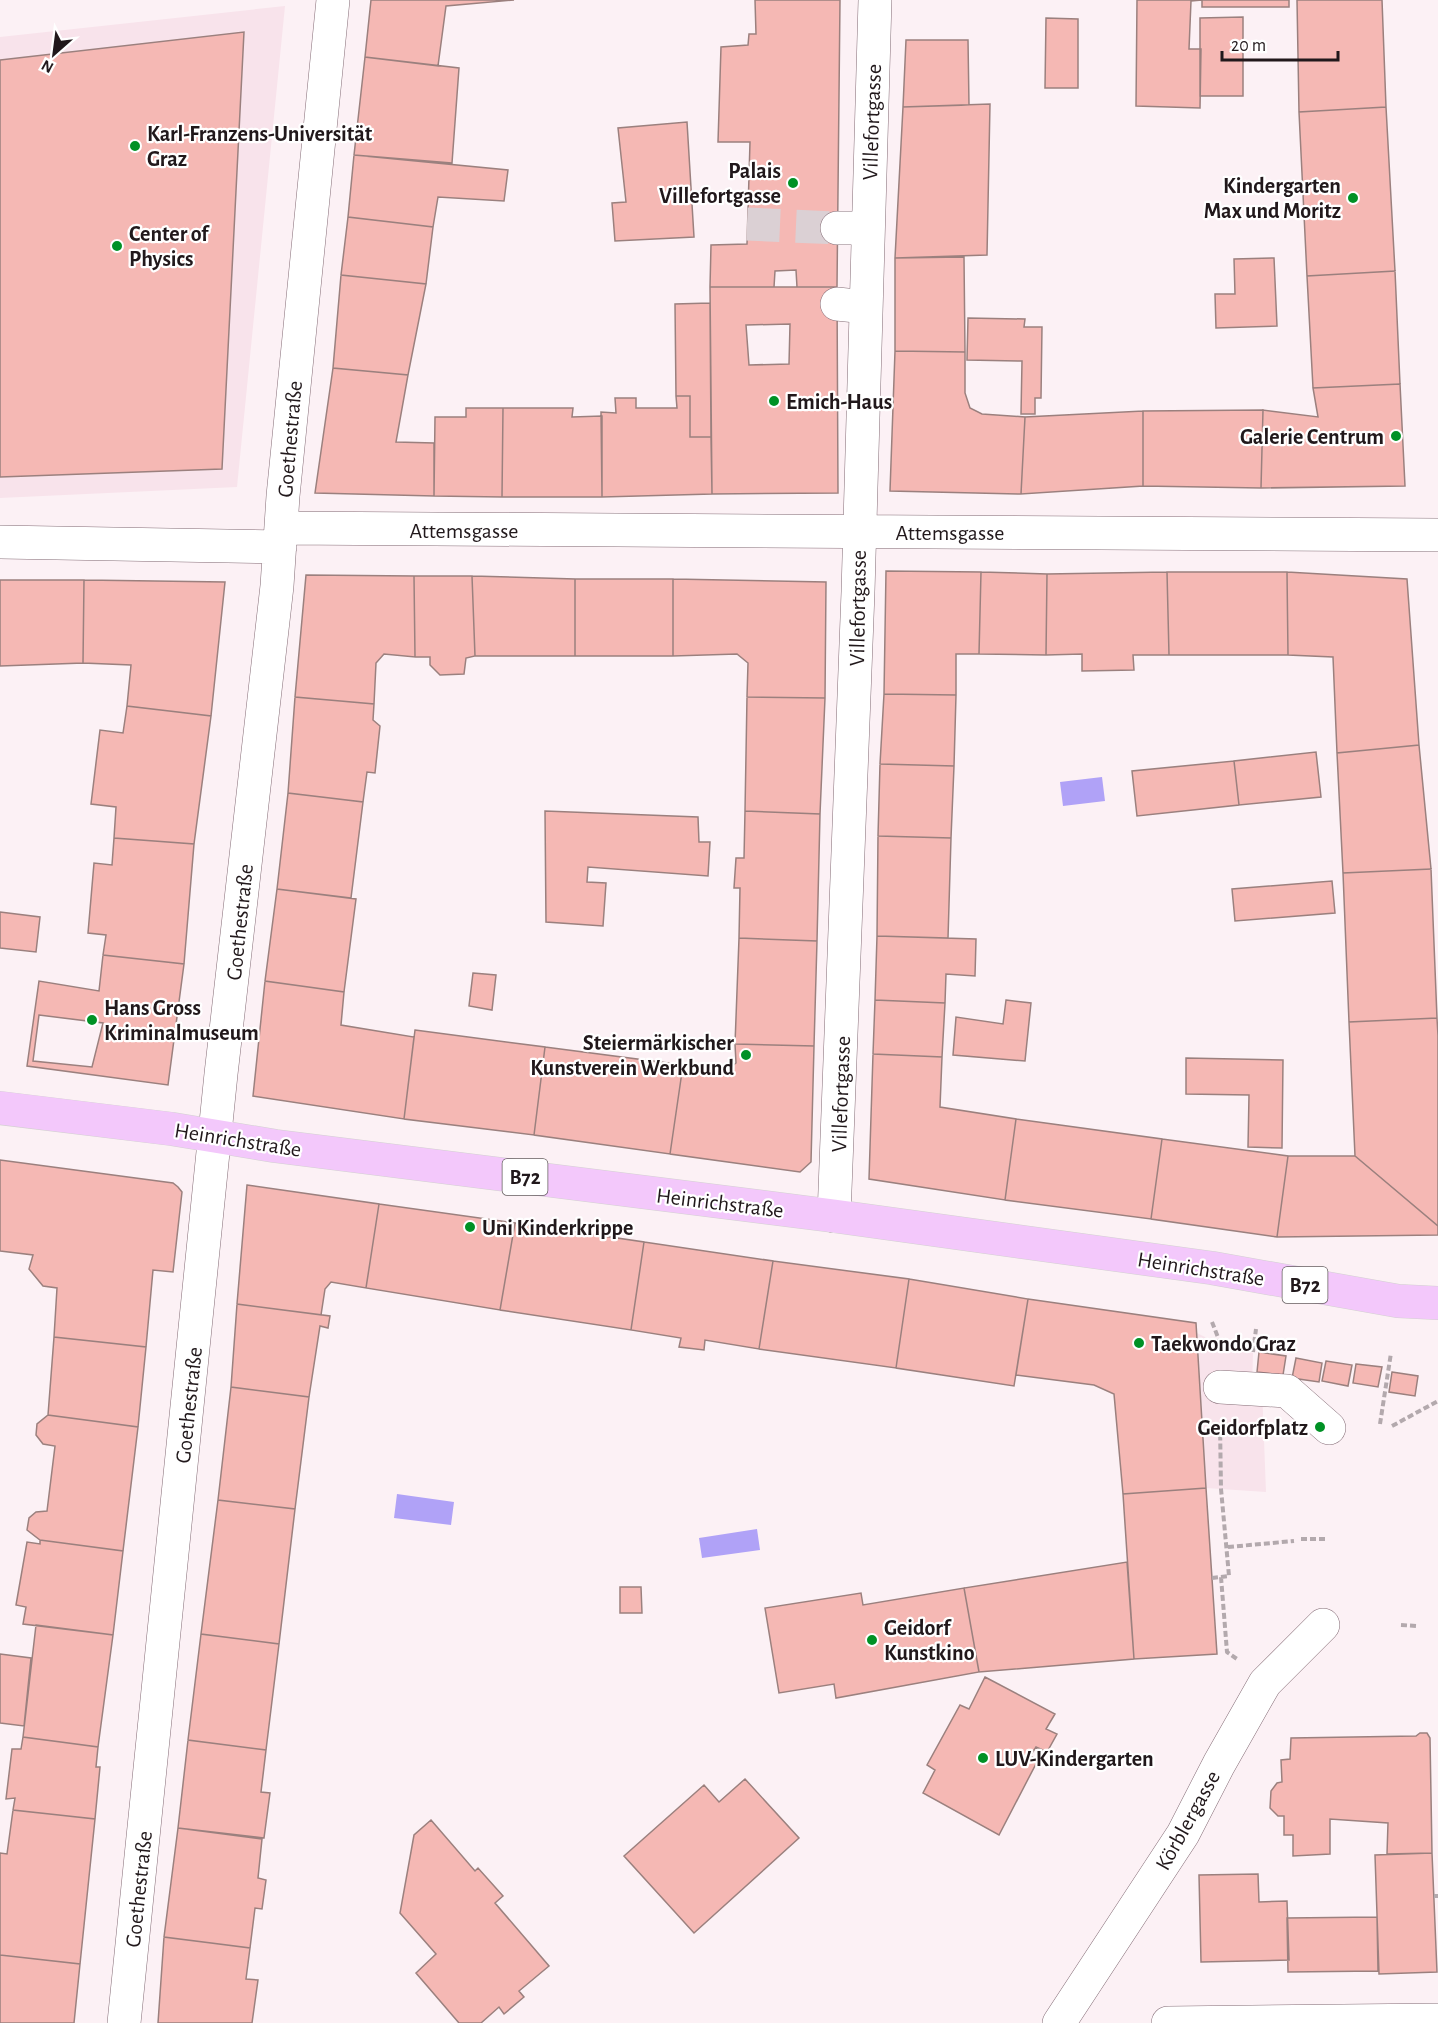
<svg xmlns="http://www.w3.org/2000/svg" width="1438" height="2023" viewBox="0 0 1438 2023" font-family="'Alegreya Sans',sans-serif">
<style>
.built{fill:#f8e3eb}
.water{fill:#b0a2f7}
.building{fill:#f5b8b4;stroke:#9b807e;stroke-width:1.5;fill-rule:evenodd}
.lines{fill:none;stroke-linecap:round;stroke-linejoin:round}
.minor-tunnel{stroke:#dbd0d4;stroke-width:33;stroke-dasharray:33 16;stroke-linecap:butt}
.minor-casing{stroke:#846c76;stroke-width:34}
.major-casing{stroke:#d3d1d1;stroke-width:34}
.path{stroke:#b3a9ad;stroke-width:4;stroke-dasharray:6 3;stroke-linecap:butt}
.minor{stroke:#fff;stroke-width:33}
.major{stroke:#f3c8fb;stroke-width:33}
.poi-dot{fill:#009125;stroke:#fff;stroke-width:2}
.labels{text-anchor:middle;stroke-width:4.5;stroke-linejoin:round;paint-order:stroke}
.shield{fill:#fff;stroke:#645d5f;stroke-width:1.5}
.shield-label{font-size:21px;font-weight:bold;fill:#21181b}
.street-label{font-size:22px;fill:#21181b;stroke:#fff}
.poi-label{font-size:22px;font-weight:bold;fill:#21181b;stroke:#fff;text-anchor:start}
</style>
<rect width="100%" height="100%" fill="#fcf1f5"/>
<path class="built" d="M285 6 237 487 0 498V37Z
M1197 1333 1221 1345 1253 1353 1252 1389 1262 1388 1266 1492 1206 1488Z"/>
<path class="water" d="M1102 777 1105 801 1063 806 1060 782Z
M397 1494 454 1502 451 1525 394 1518Z
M757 1529 760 1550 702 1558 699 1538Z"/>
<path class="building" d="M371 0H514L446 6 438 66 365 57Z
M755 0H840L837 287H797L796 270 775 271 774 287H710L711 245 747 244 750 142H718L721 47 748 45 749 34H756Z
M1137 0H1202L1191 1 1189 49H1201L1200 108 1136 106Z
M1289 0V7H1202V0Z
M1297 0H1382L1386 107 1299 112Z
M1243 17V96H1200V18Z
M1046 18 1078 19V88H1045Z
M244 32 222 469 0 477V60Z
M906 40H968L969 105 903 107Z
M365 57 459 68 452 163 354 155Z
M990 104 987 255 895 258 903 107Z
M1386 107 1395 271 1307 276 1299 112Z
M687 122 694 237 615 241 612 203 626 202 618 128Z
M354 155 508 170 504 201 438 197 433 227 348 217Z
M348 217 433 227 426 284 341 275Z
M964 257 965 352 895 351V258Z
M1274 258 1277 326 1216 328 1215 294H1235L1234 259Z
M1395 271 1400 384 1313 388 1307 276Z
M341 275 426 284 408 375 333 368Z
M710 287H837L838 493 712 494ZM790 324 789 364 749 365 746 325Z
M710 303 711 437H690V396H676L675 304Z
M968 318 1025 319 1024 327H1042L1041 398H1035V414H1021L1022 361 967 360Z
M895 351 965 352V393L970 408 982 414 1025 417 1021 494 890 491Z
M333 368 408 375 396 442 434 443V496L315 493Z
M1400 384 1405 486 1261 488 1263 410 1318 417 1313 388Z
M676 396H690V437H711L712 494 602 497 601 412 616 413 615 398H636V408H677Z
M466 408H503L502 497 434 496 435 417H466Z
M503 408H573L572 417 602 416V497H502Z
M1263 410 1261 488 1143 486V411Z
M1143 411V486L1021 494 1025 417Z
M886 571 981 572 979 654H956V695L884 694Z
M981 572 1047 574 1046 655 979 654Z
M1167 572 1169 655H1133L1134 670 1082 671V654L1046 655 1047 574Z
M1167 572H1287L1288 655H1169Z
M1287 572 1407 579 1419 745 1337 753 1333 657 1288 655Z
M306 575 414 576 415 657 384 654 376 663 374 704 295 697Z
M414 576H472L475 656 466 658 464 674 440 675 430 665V657H415Z
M472 576 575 579V656H475Z
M575 579H673V656H575Z
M673 579 826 582 825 698 747 697 748 663 737 654 673 656Z
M0 580H84L83 663 0 666Z
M84 580 225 582 211 716 127 706 131 665 83 663Z
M884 694 956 695 954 766 880 764Z
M295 697 374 704 373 720 380 726 375 773 367 772 363 802 288 793Z
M747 697 825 698 820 814 745 811Z
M127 706 211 716 194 844 114 838 116 807 91 804 100 730 123 733Z
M1419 745 1431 869 1343 873 1337 753Z
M1316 752 1321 797 1239 805 1234 761Z
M1234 761 1239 805 1137 816 1132 771Z
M880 764 954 766 951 838 878 836Z
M288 793 363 802 351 898 277 889Z
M545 811 698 817 699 842H710L708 876 588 867 587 882 606 883 603 926 546 922Z
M745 811 820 814 817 941 739 938 740 888H734L736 858H744Z
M878 836 951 838 948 938 877 936Z
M114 838 194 844 184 964 103 955 106 935 88 933 94 863 112 865Z
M1431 869 1437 1018 1349 1022 1343 873Z
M1332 881 1335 913 1235 921 1232 889Z
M277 889 356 899 344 992 265 981Z
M0 912 40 917 36 952 0 948Z
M877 936 976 939 975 976 946 974 945 1003 875 1000Z
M739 938 817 941 814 1046 735 1044Z
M103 955 184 964 168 1085 27 1066 39 981 99 991Z
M473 973 496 975 492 1010 469 1006Z
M265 981 344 992 341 1025 414 1037 404 1119 253 1096Z
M875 1000 945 1003 942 1057 873 1054Z
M1006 1000 1031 1003 1025 1061 953 1055 956 1017 1003 1024Z
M39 1015 103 1023 92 1067 33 1061Z
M1437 1018 1438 1036V1226L1355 1156 1349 1022Z
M415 1030 545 1047 534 1135 404 1119Z
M735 1044 814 1046 811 1162 800 1172 670 1154 683 1065 725 1072 736 1063Z
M545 1047 683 1065 670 1154 534 1135Z
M873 1054 942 1057 940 1107 1016 1119 1005 1200 869 1179Z
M1186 1058 1283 1060 1282 1148 1248 1147 1249 1095 1186 1094Z
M1016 1119 1162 1139 1151 1219 1005 1200Z
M1162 1139 1288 1156 1277 1237 1151 1219Z
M1288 1156H1355L1438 1226V1235L1277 1237Z
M0 1160 173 1183 178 1187 182 1192 173 1272 153 1270 146 1347 54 1337 57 1288 43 1286 29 1269 33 1255 0 1251Z
M247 1185 379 1204 366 1288 331 1282 325 1289 321 1315 237 1304Z
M379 1204 515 1223 500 1310 366 1288Z
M515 1223 644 1242 631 1330 500 1310Z
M644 1242 773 1261 759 1349 705 1340 704 1350 679 1347 681 1338 631 1330Z
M773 1261 909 1279 896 1368 759 1349Z
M909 1279 1028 1299 1014 1386 896 1368Z
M1028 1299 1196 1323 1206 1488 1123 1494 1114 1394 1094 1385 1016 1375Z
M237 1304 330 1316 328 1328 320 1326 309 1397 231 1387Z
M54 1337 146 1347 138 1427 48 1415Z
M1259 1352 1286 1356 1283 1375 1257 1372Z
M1296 1358 1322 1363 1319 1382 1292 1378Z
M1326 1361 1352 1365 1348 1386 1322 1381Z
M1356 1364 1382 1367 1378 1387 1353 1383Z
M1392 1372 1418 1376 1415 1396 1389 1392Z
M231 1387 309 1397 295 1509 218 1500Z
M48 1415 138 1427 123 1551 40 1540 27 1530 29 1518 36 1512 47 1511 55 1446 43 1444 36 1435 37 1424Z
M1206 1488 1217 1654 1134 1659 1123 1494Z
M218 1500 295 1509 279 1644 201 1634Z
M40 1540 123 1551 113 1635 23 1624 26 1607 16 1605 27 1542 40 1544Z
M1127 1562 1134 1659 979 1672 964 1588Z
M620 1587H641L642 1613H620Z
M964 1588 979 1672 836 1698 834 1684 779 1693 765 1608 861 1593 863 1605Z
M36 1625 113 1635 98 1747 23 1737Z
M201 1634 279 1644 266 1750 188 1740Z
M0 1654 31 1658 24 1726 0 1723Z
M985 1677 1055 1714 1046 1729 1057 1734 1047 1752 1036 1747 1030 1756 1038 1760 999 1835 923 1793 935 1770 927 1765 960 1705 969 1709Z
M1420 1733H1427L1430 1738 1432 1853 1387 1854 1388 1823 1330 1819V1854L1293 1856V1835H1284V1816H1278L1270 1808 1271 1791 1277 1783 1282 1782 1281 1760 1290 1759 1291 1738 1416 1736Z
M23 1737 98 1747 96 1767H100L95 1819 13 1810 15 1798 6 1799 12 1749H21Z
M188 1740 266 1750 261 1792 270 1793 264 1838 178 1828Z
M745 1779 799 1838 694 1933 624 1856 704 1785 719 1802Z
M13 1810 95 1819 80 1964 0 1955V1853L7 1854Z
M431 1820 475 1871 478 1868 503 1896 495 1903 549 1966 519 1991 524 1997 504 2014 499 2007 481 2023H459L416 1973 436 1954 400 1913 414 1835Z
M178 1828 262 1839 258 1878 266 1880 262 1909 255 1908 250 1948 164 1937Z
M1432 1853 1437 1972 1379 1974 1375 1855Z
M1258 1874 1259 1902 1287 1901 1289 1960 1201 1962 1199 1875Z
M1377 1917 1378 1971 1288 1972 1287 1918Z
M164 1937 250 1948 246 1979 258 1980 252 2023H158Z
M0 1955 80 1964 74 2023H0Z"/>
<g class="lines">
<path class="minor-tunnel" d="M747 224 837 228"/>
<defs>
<path id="minor" d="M837 228H868
M837 304 866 307
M281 528 1438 535
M0 542 280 547
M834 1216 858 592 875 0
M1220 1387 1287 1391 1329 1428
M124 2023 221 1074 277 586 283 496 333 0
M1059 2023 1183 1834 1219 1764 1265 1683 1323 1625
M1168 2023 1438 2020"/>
<path id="major" d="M0 1108 172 1129 275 1146 834 1216 1212 1268 1398 1301 1438 1303"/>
</defs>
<use href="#minor" class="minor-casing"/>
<use href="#major" class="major-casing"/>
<path class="path" d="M1212 1322 1221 1345V1352
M1253 1352 1256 1329
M1380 1424 1391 1353
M1392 1426 1438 1401
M1301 1539H1325
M1228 1547 1294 1541
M1221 1577 1227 1652 1237 1659
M1212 1578 1229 1576 1221 1489 1220 1423
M1401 1625 1417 1626
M1434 1896H1438"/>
<use href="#minor" class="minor"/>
<use href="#major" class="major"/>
</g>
<g class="poi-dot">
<circle cx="135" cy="146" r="6"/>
<circle cx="793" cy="183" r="6"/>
<circle cx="1353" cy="198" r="6"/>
<circle cx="117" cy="246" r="6"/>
<circle cx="774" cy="401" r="6"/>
<circle cx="1396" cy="436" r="6"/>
<circle cx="92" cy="1020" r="6"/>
<circle cx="746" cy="1055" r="6"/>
<circle cx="470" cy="1227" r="6"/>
<circle cx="1139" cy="1343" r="6"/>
<circle cx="1320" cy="1427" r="6"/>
<circle cx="872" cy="1640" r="6"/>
<circle cx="983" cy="1758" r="6"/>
</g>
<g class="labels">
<g class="shield">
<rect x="502.5" y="1159" width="45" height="36" rx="4.5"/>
<rect x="1282.5" y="1267" width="45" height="36" rx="4.5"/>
</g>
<g class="shield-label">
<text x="525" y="1184">B72</text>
<text x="1305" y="1292">B72</text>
</g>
<g class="street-label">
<text transform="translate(871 122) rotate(-88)" y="8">Villefortgasse</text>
<text transform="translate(289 439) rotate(-85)" y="8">Goethestraße</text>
<text x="464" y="538">Attemsgasse</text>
<text x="950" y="540">Attemsgasse</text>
<text transform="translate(857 608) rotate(-89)" y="8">Villefortgasse</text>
<text transform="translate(239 922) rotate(-84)" y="8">Goethestraße</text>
<text transform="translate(840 1094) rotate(-88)" y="8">Villefortgasse</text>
<text transform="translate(238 1139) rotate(9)" y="8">Heinrichstraße</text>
<text transform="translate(720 1202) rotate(7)" y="8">Heinrichstraße</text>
<text transform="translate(1201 1268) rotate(9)" y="8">Heinrichstraße</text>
<text transform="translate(188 1405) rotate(-84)" y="8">Goethestraße</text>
<text transform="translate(1187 1820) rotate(-61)" y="8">Körblergasse</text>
<text transform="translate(138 1889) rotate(-84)" y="8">Goethestraße</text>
</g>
<g class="poi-label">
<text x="147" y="141">Karl-Franzens-Universität<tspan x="147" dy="25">Graz</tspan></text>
<text x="781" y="178" text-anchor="end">Palais<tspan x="781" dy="25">Villefortgasse</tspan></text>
<text x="1341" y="193" text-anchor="end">Kindergarten<tspan x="1341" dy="25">Max und Moritz</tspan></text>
<text x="129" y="241">Center of<tspan x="129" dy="25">Physics</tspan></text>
<text x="786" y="409">Emich-Haus</text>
<text x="1384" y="444" text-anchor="end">Galerie Centrum</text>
<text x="104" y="1015">Hans Gross<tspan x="104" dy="25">Kriminalmuseum</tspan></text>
<text x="734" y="1050" text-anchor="end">Steiermärkischer<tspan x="734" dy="25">Kunstverein Werkbund</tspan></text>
<text x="482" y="1235">Uni Kinderkrippe</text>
<text x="1151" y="1351">Taekwondo Graz</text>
<text x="1308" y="1435" text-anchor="end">Geidorfplatz</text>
<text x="884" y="1635">Geidorf<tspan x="884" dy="25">Kunstkino</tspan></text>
<text x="995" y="1766">LUV-Kindergarten</text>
</g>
</g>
<g transform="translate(54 54) rotate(208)" stroke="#ffffff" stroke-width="4.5" paint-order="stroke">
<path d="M0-4.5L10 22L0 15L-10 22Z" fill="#21181b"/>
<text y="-9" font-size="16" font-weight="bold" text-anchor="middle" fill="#21181b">N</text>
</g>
<path d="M1222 51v9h116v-9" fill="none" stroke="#21181b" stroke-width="3"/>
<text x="1231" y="51" font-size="18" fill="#21181b" stroke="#ffffff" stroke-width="4.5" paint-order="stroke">20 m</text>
</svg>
